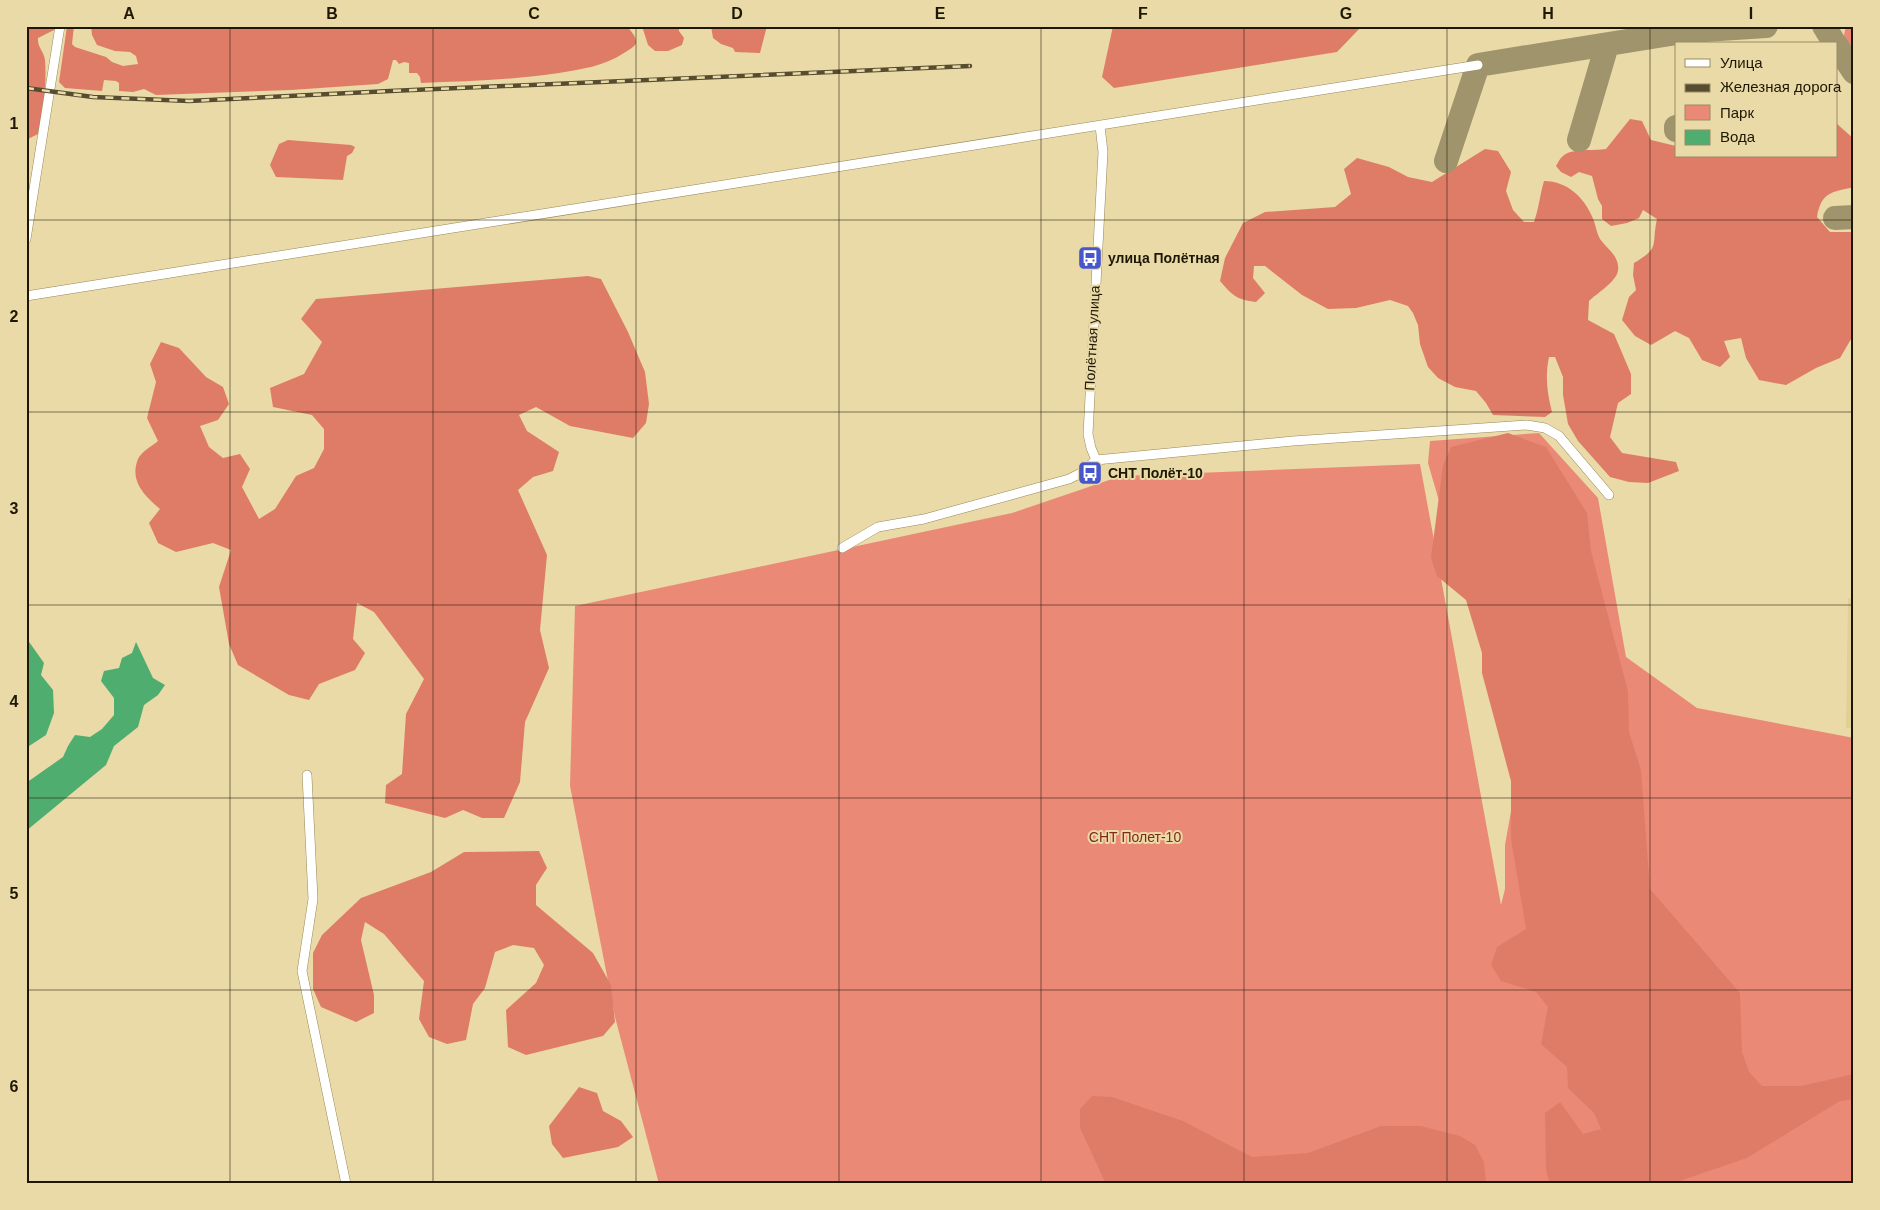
<svg xmlns="http://www.w3.org/2000/svg" width="1880" height="1210" viewBox="0 0 1880 1210" font-family="Helvetica,sans-serif">
<style>
.built{fill:#e2cf95}
.green{fill:#ea8a76}
.forest{fill:#df7c67}
.water{fill:#4fad70}
.lines{fill:none;stroke-linecap:round;stroke-linejoin:round}
.taxiway{stroke:#a0946c;stroke-width:24}
.minor-casing{stroke:#978858;stroke-width:10}
.minor{stroke:#fff;stroke-width:9}
.rail-casing{stroke:#564d31;stroke-width:4.5}
.rail{stroke:#eadaa7;stroke-width:2.5;stroke-dasharray:8;stroke-linecap:butt}
.grid{fill:none;stroke:#1d1704;stroke-width:1;stroke-opacity:0.55}
.labels{text-anchor:middle;stroke-width:4;stroke-linejoin:round;paint-order:stroke}
.poi-label{font-size:14px;font-weight:bold;fill:#1d1704;stroke:#eadaa7;text-anchor:start}
.street-label{font-size:14px;fill:#1d1704;stroke:#eadaa7}
.park-label{font-size:14px;fill:#812817;stroke:#eadaa7}
.neatline{fill:none;stroke:#1d1704;stroke-width:2}
.grid-label{font-size:16px;text-anchor:middle;font-weight:bold;fill:#1d1704}
</style>
<rect width="100%" height="100%" fill="#eadaa7"/>
<path class="built" d="M1848 598 1854 599V728H1846Z"/>
<path class="green" d="M1846 26H1854V61L1842 44Z
M1539 433 1598 498 1626 657 1697 708 1854 738V1184H659L615 1017 570 786 575 606 1012 513 1121 476 1420 464 1501 905 1505 889V845L1516 783 1496 664 1455 556 1428 463 1430 441Z"/>
<path class="forest" d="M26 26H57L56 29 38 38C37 47 44 51 45 60 47 85 43 110 38 134L26 140Z
M67 26H74L72 44 75 47 106 57 112 62 123 66 138 64 136 56 130 52 115 51 97 45 92 35 91 26H627C630 30 637 37 636 43 634 48 628 50 624 53 604 66 583 69 559 73 513 80 467 81 421 83L420 77 417 73H409V63L404 62 399 64 396 60H393L388 79 378 84 291 90 156 95 144 89 133 92 119 91V83L116 81 104 80 102 91 65 88 59 82Z
M642 26H679V31L684 38 682 45 668 51H655L648 45Z
M711 26H767L760 53 735 52 733 48 721 44 713 38Z
M1113 26H1362L1337 52 1114 88 1102 77Z
M1630 119 1642 121 1651 140 1676 146V156H1836V123L1854 139V187C1832 192 1821 192 1817 217L1830 232H1854V334L1840 358 1816 368 1786 385 1759 380 1746 358 1741 338 1724 341 1730 357 1720 367 1702 360 1689 338 1675 331 1651 345 1635 336 1622 320 1629 297 1636 290 1633 275 1634 263C1661 247 1651 246 1657 219L1643 210 1639 218 1627 223 1611 226 1602 219V206L1598 199 1592 176 1579 172 1571 177 1561 172 1556 166C1558 163 1560 158 1563 156 1571 148 1595 151 1606 149Z
M288 140 351 145 355 147 352 153 347 156 343 180 276 177 270 165 279 144Z
M1485 149 1498 151 1511 172 1506 191 1513 210 1524 222H1534C1539 208 1540 194 1544 181 1568 181 1586 199 1594 221 1596 227 1597 234 1600 239 1607 249 1620 256 1618 271 1616 282 1596 294 1589 301L1588 320 1614 334 1631 374V394L1618 403 1610 437 1622 453 1676 462 1679 471 1648 483 1629 482 1610 477 1578 441 1568 424 1563 395V377L1555 357H1549C1545 376 1547 393 1552 412L1545 417 1493 415 1486 403 1476 391 1455 387 1438 378 1428 367 1420 344 1418 325 1413 313 1408 306 1390 300 1356 308 1328 309 1302 295 1265 266H1254L1253 278 1265 293 1256 302C1237 300 1232 295 1220 281L1225 258 1243 223 1265 212 1335 207 1351 194 1344 169 1357 158 1389 167 1408 177 1432 182Z
M588 276 601 279 628 332 645 372 649 404 646 423 633 438 570 426 536 407 519 415 527 431 559 452 553 471 533 477 518 490 547 555 540 630 549 668 525 722 520 782 504 818H482L463 810 445 818 385 803 386 785 402 774 406 714 424 679 374 612 357 603 353 639 365 653 355 670 319 684 309 700 289 695 238 665 229 644 219 587 231 550 213 543 176 552 158 543 149 523 160 509C145 496 129 481 138 459 141 452 152 446 158 441L147 418 156 382 150 364 161 342 179 348 206 377 223 387 229 404 218 420 200 426 209 447 223 458 240 454 250 469 242 487 259 519 275 509 296 476 314 468 324 449V429L312 415 273 407 270 388 304 374 322 342 301 319 316 299Z
M1508 433 1546 447 1587 513 1591 551 1628 691 1629 732 1641 770 1650 889 1740 993 1742 1052 1749 1072 1762 1086H1801L1854 1074V1099L1840 1101 1747 1158 1671 1184H1550L1546 1170 1545 1113 1560 1102 1583 1134 1601 1129 1594 1113 1568 1088 1567 1067 1541 1044 1548 1007 1536 992 1501 981 1491 965 1497 947 1526 929 1511 839V781L1482 673V653L1466 600 1437 576 1431 558 1443 465 1451 447Z
M539 851 547 868 536 885V905L593 953 611 985 615 1022 603 1036 526 1055 508 1047 506 1010 536 983 544 965 534 948 513 945 495 952 485 988 473 1004 466 1040 447 1044 429 1037 419 1019 424 981 384 934 365 922 361 940 374 995V1013L356 1022 321 1007 313 989V953L322 935 361 898 431 872 464 852Z
M579 1087 597 1093 603 1111 621 1121 633 1137 618 1147 563 1158 552 1144 549 1126Z
M1092 1096 1112 1097 1183 1121 1252 1157 1308 1153 1381 1126H1421L1460 1136 1475 1145 1484 1162 1486 1182V1184H1106L1080 1128V1109Z"/>
<path class="water" d="M26 635 27 639 44 663 41 675 53 690 54 713 46 735 26 748Z
M136 642 153 678 165 685 158 695 144 705 138 727 114 746 106 765 26 831V783L63 757 68 746 75 735 90 737 102 729 114 715V698L101 681 104 671 119 668 122 658 132 653Z"/>
<g class="lines">
<path class="taxiway" d="M1824 26 1835 44
M1836 45 1854 72
M1676 130V127
M1579 140 1607 45
M1446 161 1478 65 1689 31 1766 26
M1835 218 1854 217"/>
<defs>
<path id="minor" d="M26 239 60 26
M26 296 1478 65
M1096 460 1091 448 1088 434 1103 152 1100 126
M842 548 878 527 924 519 1069 479 1081 473 1096 460 1293 441 1527 425 1545 428 1559 436 1609 495
M307 775 313 899 302 971 346 1184"/>
</defs>
<use href="#minor" class="minor-casing"/>
<use href="#minor" class="minor"/>
<defs>
<path id="rail" d="M26 88 93 97 189 101 390 91 970 66"/>
</defs>
<use href="#rail" class="rail-casing"/>
<use href="#rail" class="rail"/>
</g>
<path class="grid" d="M230 26V1184M433 26V1184M636 26V1184M839 26V1184M1041 26V1184M1244 26V1184M1447 26V1184M1650 26V1184M26 220H1854M26 412H1854M26 605H1854M26 798H1854M26 990H1854"/>
<defs>
<symbol id="bus-square" viewBox="-11 -11 22 22"><rect x="-9" y="-9" width="18" height="18" rx="4" fill="#4856cb" stroke="#eadaa7"/><path d="M-5-6H5V4H4V6H2V4H-2V6H-4V4H-5ZM-3.5-4V0h7V-4ZM-3.5 1.2v1.5H-2V1.2ZM2 1.2v1.5H3.5V1.2Z" fill="#fff"/></symbol>
</defs>
<g fill-rule="evenodd">
<use href="#bus-square" x="1076" y="244" width="28" height="28"/>
<use href="#bus-square" x="1076" y="459" width="28" height="28"/>
</g>
<g class="labels">
<g class="poi-label">
<text x="1108" y="263">улица Полётная</text>
<text x="1108" y="478">СНТ Полёт-10</text>
</g>
<g class="street-label">
<text transform="translate(1092 338) rotate(-87)" y="5">Полётная улица</text>
</g>
<g class="park-label">
<text x="1135" y="842">СНТ Полет-10</text>
</g>
</g>
<rect width="1880" height="1210" fill="none" stroke="#eadaa7" stroke-width="55"/>
<rect x="1675" y="42" width="162" height="115" fill="#eadaa7" stroke="#988c66"/>
<rect x="1685" y="59" width="25" height="8" fill="#ffffff" stroke="#988c66"/>
<text x="1720" y="68" font-size="15" fill="#1d1704">Улица</text>
<rect x="1685" y="84" width="25" height="8" fill="#564d31" stroke="#988c66"/>
<text x="1720" y="92" font-size="15" fill="#1d1704">Железная дорога</text>
<rect x="1685" y="105" width="25" height="15" fill="#ea8a76" stroke="#988c66"/>
<text x="1720" y="118" font-size="15" fill="#1d1704">Парк</text>
<rect x="1685" y="130" width="25" height="15" fill="#4fad70" stroke="#988c66"/>
<text x="1720" y="142" font-size="15" fill="#1d1704">Вода</text>
<rect x="28" y="28" width="1824" height="1154" class="neatline"/>
<g class="grid-label">
<text x="129" y="19">A</text>
<text x="332" y="19">B</text>
<text x="534" y="19">C</text>
<text x="737" y="19">D</text>
<text x="940" y="19">E</text>
<text x="1143" y="19">F</text>
<text x="1346" y="19">G</text>
<text x="1548" y="19">H</text>
<text x="1751" y="19">I</text>
<text x="14" y="129">1</text>
<text x="14" y="322">2</text>
<text x="14" y="514">3</text>
<text x="14" y="707">4</text>
<text x="14" y="899">5</text>
<text x="14" y="1092">6</text>
</g>
</svg>
